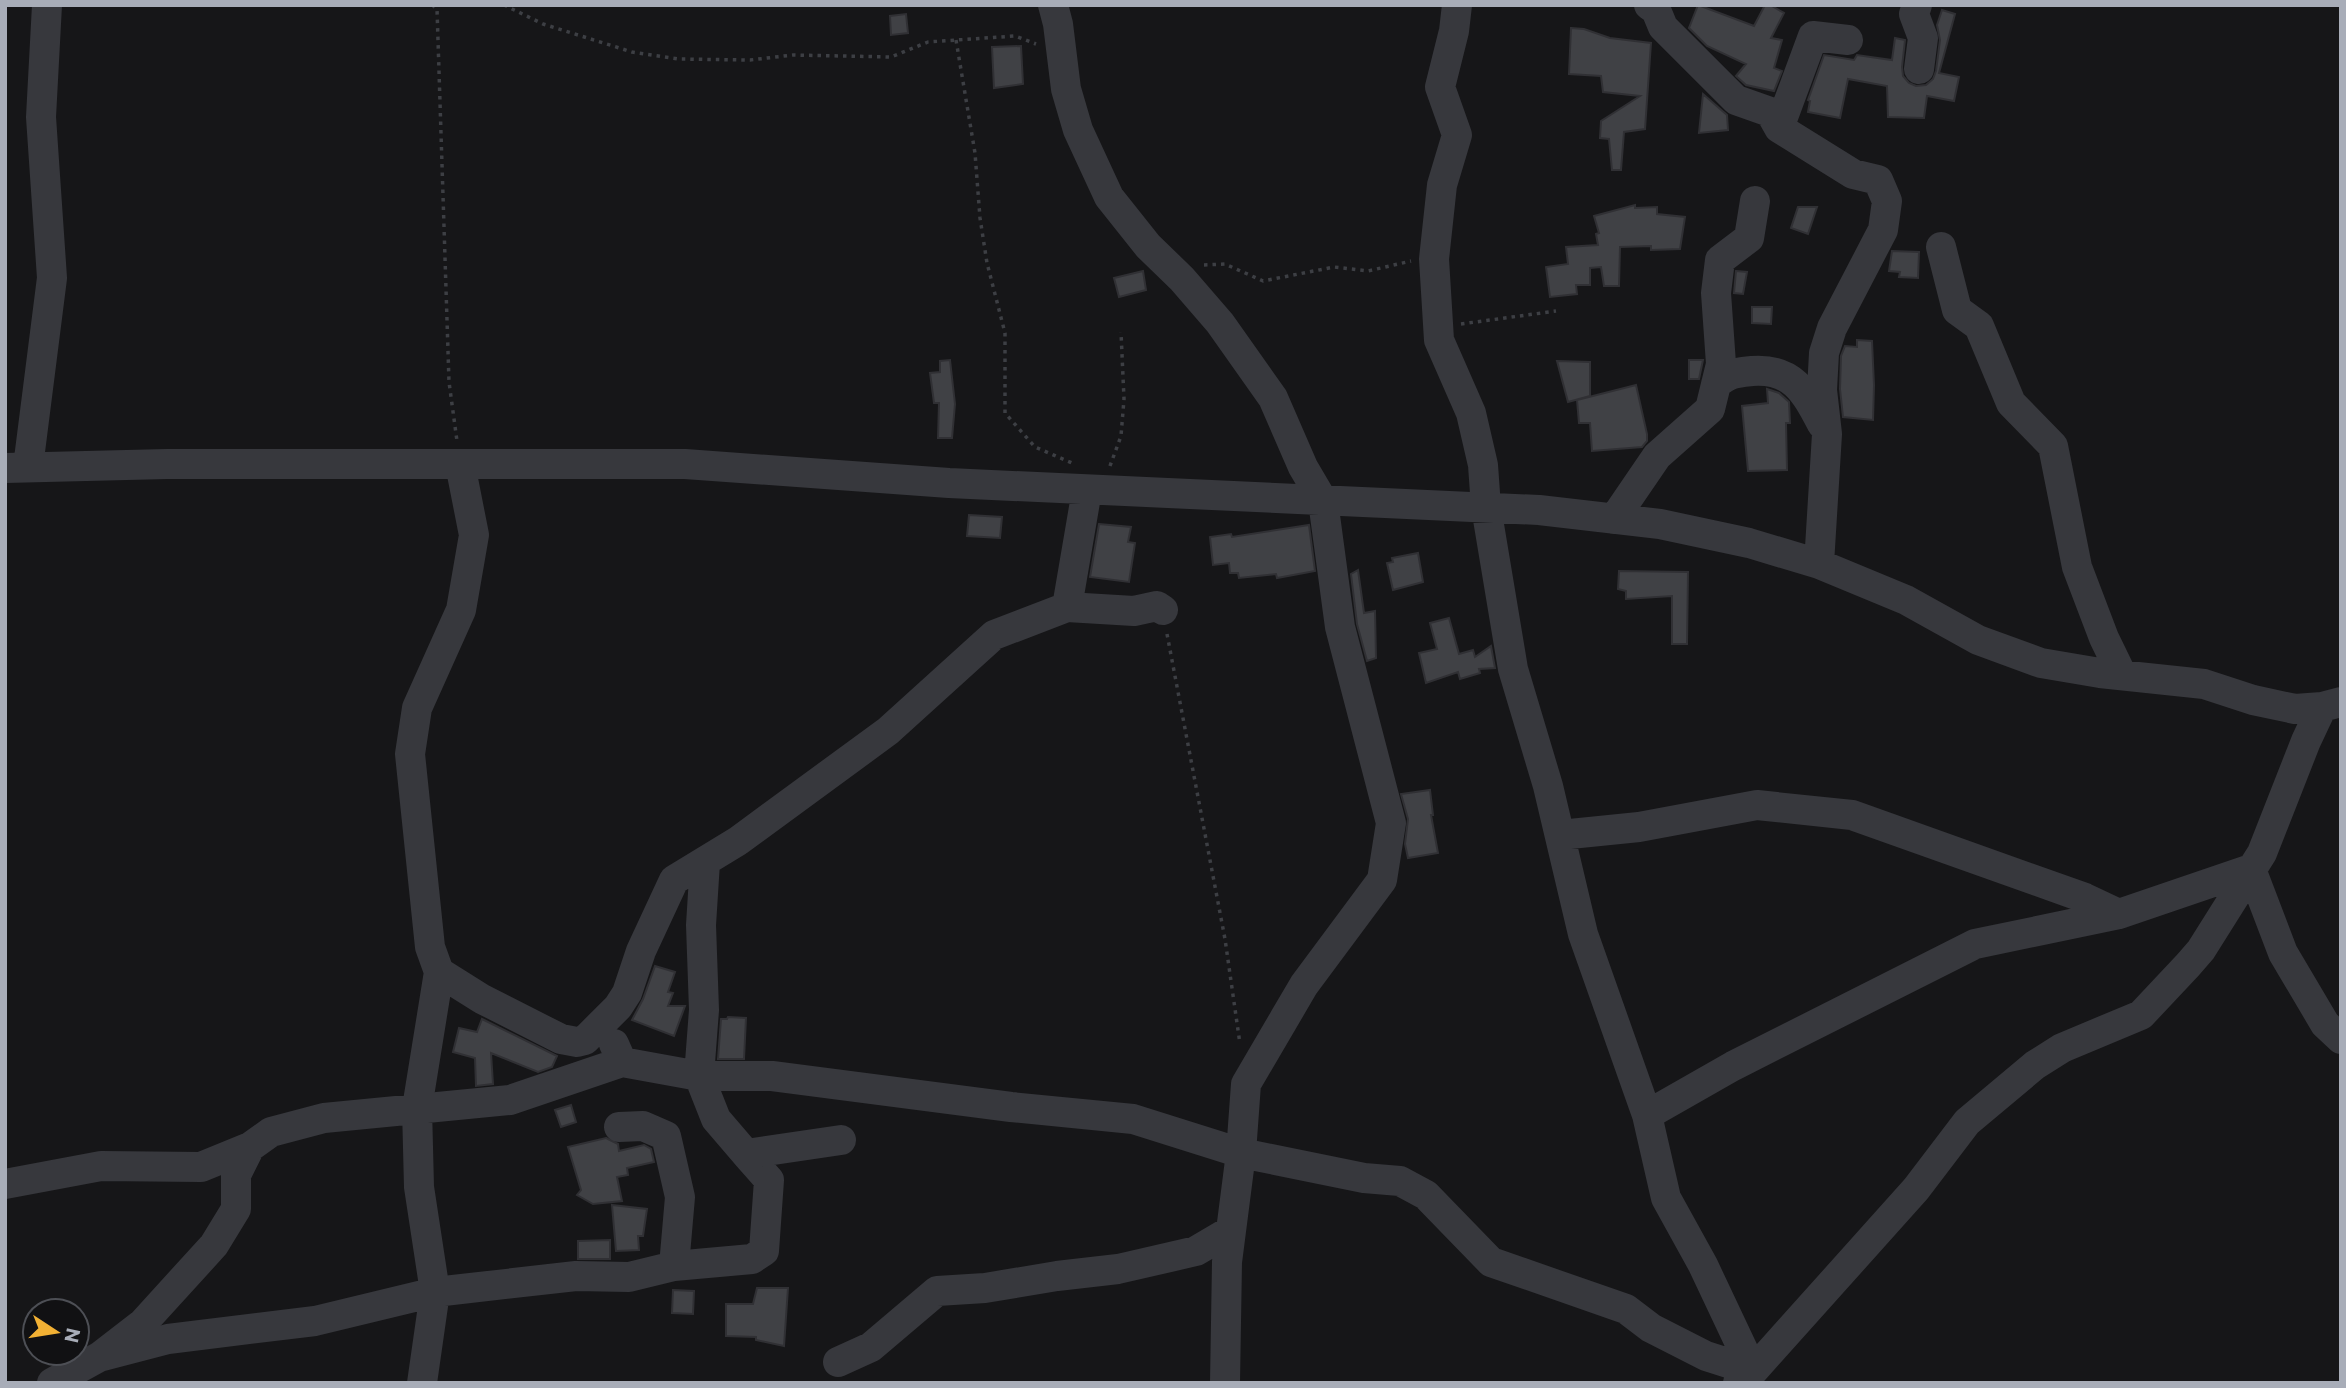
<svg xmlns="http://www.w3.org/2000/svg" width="2346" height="1388" viewBox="0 0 2346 1388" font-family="Commissioner,sans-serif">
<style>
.building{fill:#404145;stroke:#303034;stroke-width:2}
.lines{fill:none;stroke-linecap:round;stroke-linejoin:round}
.path{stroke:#3d3f44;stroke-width:3.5;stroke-dasharray:3.5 5;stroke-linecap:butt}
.minor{stroke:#37383d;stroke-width:30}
</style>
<rect width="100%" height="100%" fill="#161618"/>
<path class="building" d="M1698 5 1754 26 1765 5H1770L1784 13 1771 38 1782 40 1774 68 1782 71 1774 91 1746 85 1736 76 1746 64 1707 46 1689 28Z
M1942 10 1955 14 1939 73 1959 77 1954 101 1927 96 1924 118 1888 117 1887 86 1848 79 1840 118 1808 112 1810 101 1808 100 1824 55 1854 60 1857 55 1892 60 1895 38 1905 40 1902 67 1903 76 1909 83 1916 86 1926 85 1933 79 1936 71 1940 40 1937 25Z
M906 14 908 33 891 35 890 16Z
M1571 28 1584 29 1610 38 1651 43 1645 129 1624 132 1621 170H1612L1609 139 1600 138 1601 121 1640 96 1603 92 1601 76 1569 74Z
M1021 46 1023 84 994 88 992 47Z
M1703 94 1727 115 1728 130 1699 133Z
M1635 205V208L1657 207V214L1685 217 1680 249 1651 250V246L1620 247 1619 286H1604L1601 267 1590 268V285H1576L1577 294 1550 297 1546 267 1568 264 1566 247 1598 245 1596 234 1599 233 1594 216Z
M1798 207H1817L1808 234 1791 228Z
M1892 251 1919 252 1918 278 1899 277 1900 272 1889 271Z
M1143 271 1146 290 1119 297 1114 278Z
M1736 271 1747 272 1743 294 1734 293Z
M1752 307H1772L1771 324 1752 323Z
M1857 340 1872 341 1874 385 1873 420 1843 417 1840 389 1841 356 1845 346 1857 347Z
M950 360 955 404 952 438H938L939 403H934L930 373 940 372V361Z
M1689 360H1703L1699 379H1689Z
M1557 361 1590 362V396L1568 402Z
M1636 385 1647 434V441L1642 447 1592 451 1590 423H1579L1577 400Z
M1767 389 1779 393 1789 402 1790 423H1786L1787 470 1748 471 1742 406 1768 403Z
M969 515 1002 517 1000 538 967 536Z
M1099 524 1131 527 1128 542 1135 543 1129 582 1090 577Z
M1309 525 1315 571 1277 578 1276 574 1239 578 1238 573H1230L1229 563 1213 565 1210 537 1231 534 1232 537Z
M1418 553 1423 582 1393 590 1387 563 1393 562 1392 558Z
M1358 570 1364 613 1375 611 1376 658 1367 661 1357 624 1351 574Z
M1619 571 1688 572 1687 644H1672V596L1626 599V591L1618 589Z
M1449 618 1459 654 1473 650 1475 657 1491 646 1495 668 1479 669 1480 673 1460 679 1458 672 1426 683 1419 653 1437 649 1430 623Z
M1430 790 1433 815H1431L1438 853 1408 858 1405 844 1408 819 1401 794Z
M655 966 675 972 668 992 673 993 668 1006H685L674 1036 632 1020 643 999Z
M728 1017 746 1018 744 1059H718L721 1019H727Z
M482 1019 557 1056 552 1067 538 1072 491 1053 493 1084 476 1086 475 1058 453 1052 459 1028 477 1032Z
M571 1105 576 1122 561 1127 555 1110Z
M606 1138 618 1144 619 1151 644 1145 651 1149 654 1162 627 1168 628 1175 617 1177 622 1201 593 1204 577 1195 581 1190 568 1147Z
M612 1205 647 1209 643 1236H638L639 1250 616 1251Z
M610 1240V1259H578V1241Z
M757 1288H788L784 1346 756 1340V1337L726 1336V1304H753Z
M673 1290 694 1291 693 1314 672 1313Z"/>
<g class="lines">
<path class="path" d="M432 5 437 9 449 382 457 441
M504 5 543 24 632 52 679 59 750 60 793 55 891 57 928 42 1015 36 1036 44
M956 40 975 153 980 218 987 263 1005 333V413L1035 447 1072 463
M1204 265 1225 264 1263 281 1334 267 1368 271 1411 261
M1461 324 1556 311
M1110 466 1121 436 1124 399 1121 332
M1167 634 1225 939 1240 1044"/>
<path class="minor" d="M1053 5 1058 24 1066 89 1078 130 1109 197 1148 246 1182 279 1220 323 1273 398 1303 467 1323 501 1340 627 1391 823 1382 880 1304 985 1246 1084 1241 1153 1227 1262 1225 1383
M1649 5 1656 10 1663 27 1736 100 1770 112 1779 128 1853 174 1878 180 1887 201 1883 230 1832 328 1824 353 1822 390 1827 434 1819 564
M1917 5 1914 14 1923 38 1919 69
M1779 128 1813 36 1848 40
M1941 247 1957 310 1979 326 2011 403 2053 446 2077 567 2104 638 2122 675
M1716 384C1730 373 1734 373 1752 371 1793 368 1805 392 1822 424
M28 467 52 278 41 117 47 5
M5 468 167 464H685L949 483 1539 510 1660 524 1749 543 1819 564 1906 600 1978 640 2041 663 2100 673 2204 684 2253 700 2295 709 2322 707 2341 702
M1614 519 1657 456 1710 409 1721 364 1716 293 1720 260 1749 238 1755 201
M1067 607 1134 611 1157 606 1163 610
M1560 835 1639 827 1757 805 1852 815 2085 898 2119 914 1975 944 1733 1066 1647 1115
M705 862 701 925 704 1010 699 1076H772L1011 1107 1133 1119 1241 1153 1364 1178 1400 1181 1426 1195 1491 1262 1626 1309 1651 1328 1706 1356 1753 1371 1703 1265 1666 1198 1647 1115 1583 934 1548 786 1513 669 1486 507 1483 465 1471 413 1439 340 1434 259 1442 185 1457 135 1440 87 1454 31 1457 5
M2251 869 2283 953 2325 1024 2341 1039
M2119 914 2251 869
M439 972 482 999 561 1039 577 1042 585 1040 618 1007 627 993 641 951 674 880 738 841 888 731 994 635 1067 607 1087 490
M614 1044 622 1062 699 1076 716 1119 746 1154 841 1140
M5 1184 101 1166 201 1167 250 1147
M674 1266 752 1259 764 1251 769 1180 746 1154
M99 1357 168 1339 315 1321 435 1292 576 1276 629 1277 674 1266 680 1197 666 1136 643 1126 619 1127
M838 1362 871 1347 937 1291 985 1288 1057 1276 1118 1269 1196 1251 1230 1231
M52 1383 99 1357 143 1323 214 1245 236 1209V1175L250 1147 271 1132 324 1118 510 1100 622 1062
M422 1383 435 1292 419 1187 417 1108 439 972 430 947 410 754 417 708 461 610 474 535 460 464
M1738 1383 1753 1371 1916 1189 1967 1122 2035 1065 2062 1048 2141 1015 2188 965 2201 950 2262 853 2306 741 2322 707"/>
</g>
<rect width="2346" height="1388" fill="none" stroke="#a8adb8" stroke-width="14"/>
<g transform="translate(56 1332) rotate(102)"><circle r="33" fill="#111113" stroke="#4d4f55" stroke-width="2"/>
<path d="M0-5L12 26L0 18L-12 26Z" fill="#f2b134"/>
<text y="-10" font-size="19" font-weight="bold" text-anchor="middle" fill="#a8adb8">N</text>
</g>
</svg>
